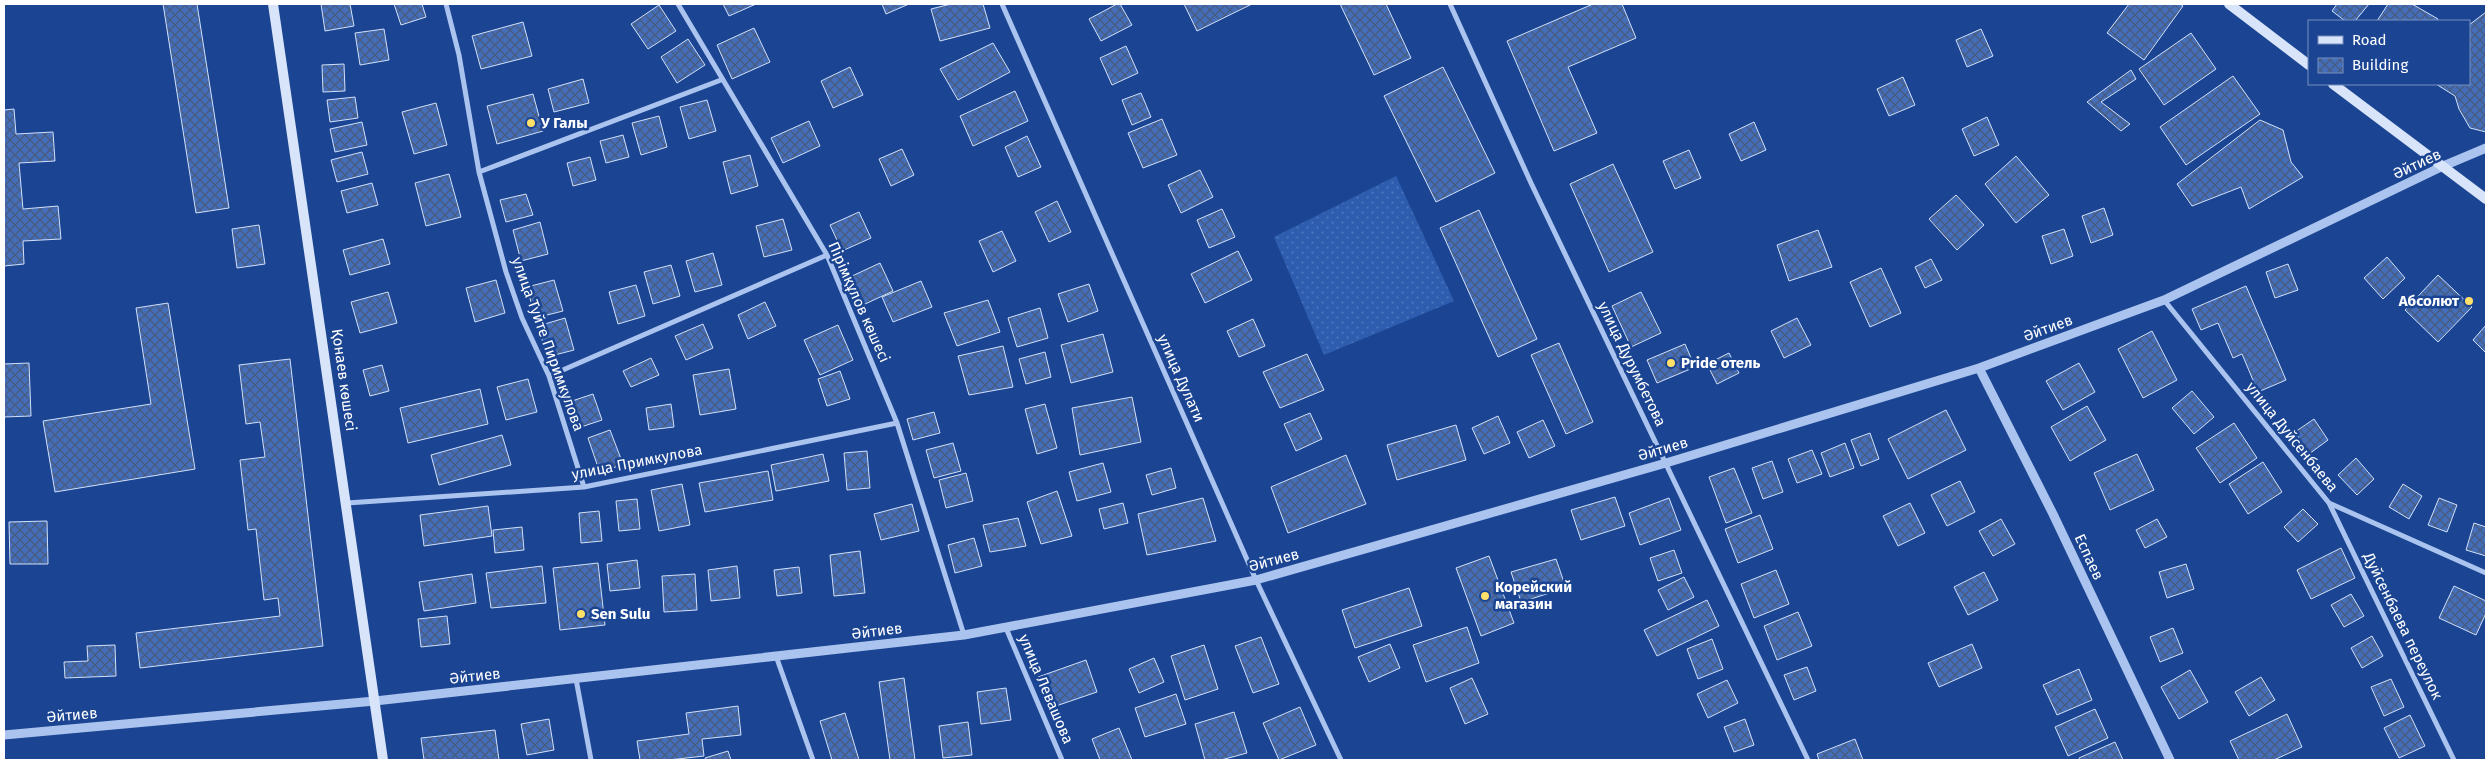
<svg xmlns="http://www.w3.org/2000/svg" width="2490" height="764" viewBox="0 0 2490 764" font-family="'Fira Sans',sans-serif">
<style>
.grass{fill:url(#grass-dots)}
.building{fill:url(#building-cross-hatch);stroke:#d1e0fa}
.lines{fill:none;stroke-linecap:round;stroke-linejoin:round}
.minor{stroke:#abc4ef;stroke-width:5}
.tertiary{stroke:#abc4ef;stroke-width:9}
.secondary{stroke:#d8e4fa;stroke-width:10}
.poi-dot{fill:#ffe069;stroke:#1b4592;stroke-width:2}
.labels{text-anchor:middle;stroke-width:5;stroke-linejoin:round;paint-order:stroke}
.poi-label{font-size:15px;font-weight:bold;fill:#fff;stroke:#1b4592;text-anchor:start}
.street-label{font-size:15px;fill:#fff;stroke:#1b4592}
</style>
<defs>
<pattern id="grass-dots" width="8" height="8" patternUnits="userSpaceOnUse" patternTransform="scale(1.25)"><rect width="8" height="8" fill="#2e5db0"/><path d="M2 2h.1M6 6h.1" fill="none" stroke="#4d75bc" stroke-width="1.8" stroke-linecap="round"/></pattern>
<pattern id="building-cross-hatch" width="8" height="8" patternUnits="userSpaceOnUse" patternTransform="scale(1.25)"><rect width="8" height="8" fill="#446eb9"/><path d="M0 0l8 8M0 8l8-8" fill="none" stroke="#485b7d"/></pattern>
</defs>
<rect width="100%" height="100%" fill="#1b4592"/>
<path class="grass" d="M1396 176 1454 301 1324 355 1274 237Z"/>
<path class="building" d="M163 4H197L229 208 196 213Z
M321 4H350L354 26 325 31Z
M394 4H422L426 17 401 25Z
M723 4H756L729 16Z
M882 4H909L886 14Z
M951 4H983L990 28 940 41 931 9Z
M1117 4H1120L1132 25 1101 41 1089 19Z
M1184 4H1252L1197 31Z
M1340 4H1386L1411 58 1374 75Z
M1593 4H1622L1636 38 1568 67 1597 133 1554 151 1507 41Z
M2129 4H2180L2183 6 2144 60 2107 33Z
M2337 4H2369L2355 21H2345L2332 11Z
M2388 4H2412L2438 19 2437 21H2377Z
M659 5 676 31 648 49 631 24Z
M2486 12V132L2470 128 2459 109 2455 96 2436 84H2469V25Z
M523 22 532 56 481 69 472 36Z
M754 28 770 62 732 79 717 45Z
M384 29 389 60 360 65 355 33Z
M1981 29 1993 56 1967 67 1956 40Z
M2191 33 2216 69 2164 105 2139 69Z
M688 39 705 65 677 83 661 57Z
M993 43 1010 72 958 100 940 69Z
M1126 46 1138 73 1112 85 1100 58Z
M344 64 345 91 323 92 322 65Z
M850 67 863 95 833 108 821 81Z
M1443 67 1495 173 1436 202 1384 96Z
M2131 70 2136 79 2101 102 2130 124 2121 131 2087 102Z
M2233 76 2260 114 2186 165 2160 127Z
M1903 77 1915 105 1889 116 1877 89Z
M583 79 589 103 554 112 548 89Z
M1015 91 1028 121 973 146 960 116Z
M1141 93 1151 117 1132 125 1122 100Z
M533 94 543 131 497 144 487 106Z
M355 97 358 118 330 122 327 100Z
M707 100 716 131 689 139 680 107Z
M436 103 447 145 414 154 402 112Z
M14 109 16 134 53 132 55 161 19 163 23 209 58 206 61 239 23 241 24 264 4 266V110Z
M659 116 667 147 641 155 632 123Z
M1987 117 1999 145 1974 156 1962 129Z
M1162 119 1177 155 1143 168 1128 133Z
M2260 120 2283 130 2291 162 2303 177 2249 209 2241 187 2192 206 2177 184Z
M809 121 820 146 783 163 771 138Z
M362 122 367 145 335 152 330 129Z
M1754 122 1766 150 1741 161 1729 134Z
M623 135 629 157 606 163 600 141Z
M1027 136 1041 167 1018 177 1005 147Z
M902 149 914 175 891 186 879 159Z
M1689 150 1701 178 1675 189 1663 161Z
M362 152 368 174 337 182 331 160Z
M750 155 758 186 731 194 723 162Z
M2016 156 2049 195 2016 223 1985 184Z
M590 157 596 180 573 186 567 163Z
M1613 164 1653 252 1609 272 1570 184Z
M1200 170 1213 197 1181 213 1168 185Z
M449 174 461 217 426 226 415 183Z
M372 183 378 205 347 213 341 191Z
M526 194 533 215 506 222 500 200Z
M1956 195 1984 225 1957 250 1929 219Z
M1057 201 1071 232 1049 242 1035 212Z
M2104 208 2113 235 2091 243 2082 216Z
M1222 209 1235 237 1209 248 1197 220Z
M1479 210 1537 339 1498 357 1440 228Z
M859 212 871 238 842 251 830 225Z
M783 219 792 250 764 257 756 226Z
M540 222 548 254 521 261 513 230Z
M259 225 265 264 237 268 232 229Z
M2064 229 2073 256 2051 264 2042 236Z
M1818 230 1832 267 1789 281 1777 245Z
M1002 231 1016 261 993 272 979 241Z
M383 239 390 264 350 275 343 250Z
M1238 251 1252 280 1205 303 1191 274Z
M713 253 722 285 695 292 686 261Z
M2387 257 2405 278 2383 299 2364 278Z
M1931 259 1942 280 1925 288 1915 267Z
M880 263 893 291 863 305 850 277Z
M2288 264 2298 290 2275 298 2266 272Z
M671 265 680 296 653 304 644 272Z
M1881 268 1901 313 1870 327 1850 282Z
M2438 275 2472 307 2438 342 2405 310Z
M496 280 505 313 475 322 466 288Z
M554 280 563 311 535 318 527 287Z
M921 281 932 307 893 322 882 297Z
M1089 284 1098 311 1068 322 1058 294Z
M636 285 645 316 618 324 609 292Z
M2246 286 2286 380 2258 392 2242 354 2233 358 2218 323 2201 330 2192 309Z
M388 292 397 323 360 333 351 302Z
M1641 292 1661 333 1631 347 1612 306Z
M988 300 1000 332 957 346 944 313Z
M765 302 776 326 748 339 738 315Z
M168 303 195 469 55 492 43 421 151 404 136 308Z
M1040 308 1048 338 1017 347 1008 318Z
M565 318 574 350 547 357 538 326Z
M1797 318 1811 345 1784 358 1771 331Z
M1253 319 1265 346 1239 357 1227 331Z
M703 324 713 348 686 360 675 336Z
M838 325 853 360 820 375 804 340Z
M2486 325V353L2473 340Z
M2152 331 2177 380 2143 398 2118 349Z
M1103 334 1113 372 1071 383 1061 345Z
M1559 343 1593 422 1566 434 1531 355Z
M1685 344 1695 367 1657 383 1647 360Z
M1003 346 1013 387 969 395 958 356Z
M1045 352 1051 377 1026 384 1019 359Z
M1729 353 1739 373 1717 384 1707 364Z
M1307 354 1324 390 1280 408 1263 372Z
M651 358 659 375 631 387 623 371Z
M290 359 323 646 140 668 136 633 280 616 278 598 264 600 256 529 248 530 240 460 265 457 260 422 246 424 239 365Z
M29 363 31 416 4 417V364Z
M2079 363 2095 392 2063 410 2046 381Z
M382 365 389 391 370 396 363 370Z
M729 369 736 409 700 415 693 375Z
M840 371 850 399 827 406 818 379Z
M528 379 537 412 506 420 497 387Z
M480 389 488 424 408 443 400 408Z
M2192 391 2214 417 2194 434 2172 408Z
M593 394 602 420 581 427 572 401Z
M1132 397 1141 442 1080 455 1072 408Z
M671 404 674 427 649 430 646 408Z
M1045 404 1057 448 1037 454 1025 409Z
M2087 406 2106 440 2070 461 2051 427Z
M1946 410 1966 450 1908 479 1888 439Z
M934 412 940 433 913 440 907 419Z
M1310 413 1322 439 1296 451 1284 424Z
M1498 416 1510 443 1484 454 1472 428Z
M2314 419 2328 440 2309 454 2295 432Z
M1543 420 1555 446 1529 458 1517 432Z
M2234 423 2257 458 2220 483 2196 448Z
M1456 425 1466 460 1397 480 1387 445Z
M610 430 623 464 600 473 588 438Z
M1870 433 1879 459 1861 466 1851 440Z
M502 435 511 465 439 485 431 455Z
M953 443 961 471 934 478 926 450Z
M1845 443 1854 468 1830 477 1821 453Z
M1812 450 1822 474 1797 483 1788 459Z
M867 451 870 488 847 490 844 453Z
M823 454 829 481 776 491 771 465Z
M2137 454 2154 490 2110 510 2094 473Z
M1346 455 1366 504 1288 533 1271 487Z
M2356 458 2374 479 2357 495 2338 475Z
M1772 461 1783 492 1763 499 1752 468Z
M2263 462 2282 492 2248 514 2229 484Z
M1103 463 1111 492 1077 501 1069 472Z
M1171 468 1176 488 1152 495 1146 475Z
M1734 468 1752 513 1726 523 1709 477Z
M768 471 773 500 705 512 699 483Z
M966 473 973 501 946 508 939 480Z
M1960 481 1975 512 1947 526 1931 495Z
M682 484 690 525 659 531 651 490Z
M2403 484 2422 496 2409 519 2389 507Z
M1057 491 1072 536 1041 544 1027 502Z
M1615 497 1625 526 1581 540 1571 510Z
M1203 498 1216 541 1147 555 1138 514Z
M1669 498 1681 530 1640 545 1629 513Z
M2439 498 2457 505 2447 532 2428 525Z
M637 499 640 529 619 531 616 501Z
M1123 503 1128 523 1104 529 1099 509Z
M1910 503 1925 533 1898 546 1883 516Z
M912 504 919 531 881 540 874 514Z
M488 506 492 536 424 546 420 515Z
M2303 509 2318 524 2298 542 2284 527Z
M599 511 602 541 581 543 579 513Z
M1760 515 1773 549 1738 563 1725 529Z
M1018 518 1026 546 990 552 983 525Z
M2001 519 2015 544 1993 556 1979 531Z
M2157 519 2167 537 2145 548 2136 530Z
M47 521 48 564H10L9 522Z
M2474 523 2486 527V556L2466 550Z
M522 527 524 550 495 553 493 530Z
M974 538 982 566 955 573 948 545Z
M2341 548 2355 578 2311 599 2297 570Z
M1674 550 1682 573 1658 581 1650 558Z
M860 551 865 593 834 596 830 555Z
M1489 556 1514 623 1481 636 1456 568Z
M1556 559 1566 588 1521 602 1511 572Z
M637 560 640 588 610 591 607 564Z
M598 563 605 625 560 630 553 568Z
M2186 564 2194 589 2167 598 2159 572Z
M542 566 546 603 491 608 486 573Z
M737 566 740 598 711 601 708 570Z
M799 567 802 593 777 596 774 570Z
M1776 570 1789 604 1754 618 1741 584Z
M1984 572 1998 600 1968 615 1954 587Z
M472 574 476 603 424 611 419 582Z
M695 574 697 610 664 612 662 576Z
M1684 577 1694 597 1668 610 1658 590Z
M2454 586 2486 601V613L2476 635 2439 618Z
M1409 588 1422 626 1355 648 1342 610Z
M2351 594 2364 616 2344 627 2331 605Z
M1707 600 1719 626 1657 656 1644 630Z
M1798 612 1812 646 1777 660 1764 626Z
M447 616 450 644 421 647 418 619Z
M1467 627 1479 663 1426 682 1413 645Z
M2173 628 2183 653 2160 662 2150 637Z
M2372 636 2383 656 2362 668 2351 648Z
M1261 637 1279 684 1253 693 1235 646Z
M1712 639 1723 669 1698 679 1687 649Z
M1390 644 1400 668 1369 682 1358 657Z
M1972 644 1982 668 1939 687 1928 663Z
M115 645 116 676 65 678 64 662 88 661 87 646Z
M1204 645 1218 689 1185 700 1171 656Z
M1154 658 1164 682 1139 693 1129 669Z
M1086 660 1097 692 1050 708 1038 677Z
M1807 667 1816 691 1794 700 1784 675Z
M2079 669 2092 700 2057 715 2043 685Z
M2190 670 2208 702 2179 719 2161 687Z
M2261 677 2275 700 2249 716 2235 692Z
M904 678 915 760H890L879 682Z
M1472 678 1488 714 1465 724 1450 688Z
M2391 679 2404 707 2384 716 2371 687Z
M1727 680 1738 703 1708 718 1697 694Z
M1006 688 1011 720 981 724 977 692Z
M1176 694 1186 724 1145 737 1135 708Z
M738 706 741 735 702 739 704 756 669 760H640L637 741 689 734 686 713Z
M1300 707 1316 745 1279 760 1263 723Z
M2095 709 2108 738 2068 756 2055 727Z
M1234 712 1247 753 1221 760H1205L1195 724Z
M845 713 859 760H832L820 721Z
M2287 714 2302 747 2274 760H2239L2230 741Z
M2410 715 2425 746 2399 758 2384 728Z
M549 719 554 750 527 755 521 724Z
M1745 719 1754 745 1734 752 1724 727Z
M968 722 972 755 943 758 939 726Z
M1119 728 1132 760H1100L1092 739Z
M495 730 499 760H424L421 738Z
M1855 739 1863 760H1819L1817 754Z
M2115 742 2123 760H2080L2079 758Z
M728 751 731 760H706L705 758Z"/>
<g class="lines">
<path class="minor" d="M446 4 459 55 479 172 506 272 522 318 549 376 584 487
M678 4 827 255 897 423 964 635
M1002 4 1256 580 1341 760
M1450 4 1531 183 1808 760
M479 172 721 80
M2164 300 2329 503 2486 573
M549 376 827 255
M347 503 584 487 897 423
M2329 503 2454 760
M1006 628 1062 760
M776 656 813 760
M576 679 591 760"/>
<path class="tertiary" d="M1979 368 2053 514 2170 760
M4 735 375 701 964 635 1256 580 1666 463 1979 368 2164 300 2441 167 2486 148"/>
<path class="secondary" d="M273 4 383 760
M2229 4 2309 65
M2333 84 2486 199"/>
</g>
<g class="poi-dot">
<circle cx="531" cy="123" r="5"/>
<circle cx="2469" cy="301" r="5"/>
<circle cx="1671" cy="363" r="5"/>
<circle cx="1485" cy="596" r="5"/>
<circle cx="581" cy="614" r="5"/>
</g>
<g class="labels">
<g class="poi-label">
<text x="541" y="128">У Галы</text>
<text x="2459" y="306" text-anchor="end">Абсолют</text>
<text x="1681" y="368">Pride отель</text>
<text x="1495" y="592">Корейский<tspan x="1495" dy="17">магазин</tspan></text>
<text x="591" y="619">Sen Sulu</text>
</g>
<g class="street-label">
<text transform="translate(2417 164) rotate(-25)" y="5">Әйтиев</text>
<text transform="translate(859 302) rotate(66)" y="5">Пірімқұлов көшесі</text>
<text transform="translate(2048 328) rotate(-20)" y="5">Әйтиев</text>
<text transform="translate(548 344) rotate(70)" y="5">улица Туйте Пиримкулова</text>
<text transform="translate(1632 364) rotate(64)" y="5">улица Дурумбетова</text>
<text transform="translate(1181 378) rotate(66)" y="5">улица Дулати</text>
<text transform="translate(344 380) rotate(82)" y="5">Қонаев көшесі</text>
<text transform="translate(2292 437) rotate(51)" y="5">улица Дуйсенбаева</text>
<text transform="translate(1663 449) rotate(-16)" y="5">Әйтиев</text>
<text transform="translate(637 462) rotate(-11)" y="5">улица Примкулова</text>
<text transform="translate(2089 557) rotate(65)" y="5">Еспаев</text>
<text transform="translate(1274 560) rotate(-15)" y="5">Әйтиев</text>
<text transform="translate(2403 626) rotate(64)" y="5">Дуйсенбаева переулок</text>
<text transform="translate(877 631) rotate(-7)" y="5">Әйтиев</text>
<text transform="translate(475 676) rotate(-6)" y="5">Әйтиев</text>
<text transform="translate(1046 689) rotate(67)" y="5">улица Левашова</text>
<text transform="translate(72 715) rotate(-5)" y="5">Әйтиев</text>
</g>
</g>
<rect width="2490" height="764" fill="none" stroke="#ffffff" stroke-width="10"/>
<rect x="2308" y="20" width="162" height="65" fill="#1b4592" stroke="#768fbe"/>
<rect x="2318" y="36" width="25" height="8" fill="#d8e4fa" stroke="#768fbe"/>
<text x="2352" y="45" font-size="15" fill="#ffffff">Road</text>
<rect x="2318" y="58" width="25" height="15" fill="url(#building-cross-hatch)" stroke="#768fbe"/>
<text x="2352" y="70" font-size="15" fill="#ffffff">Building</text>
</svg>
